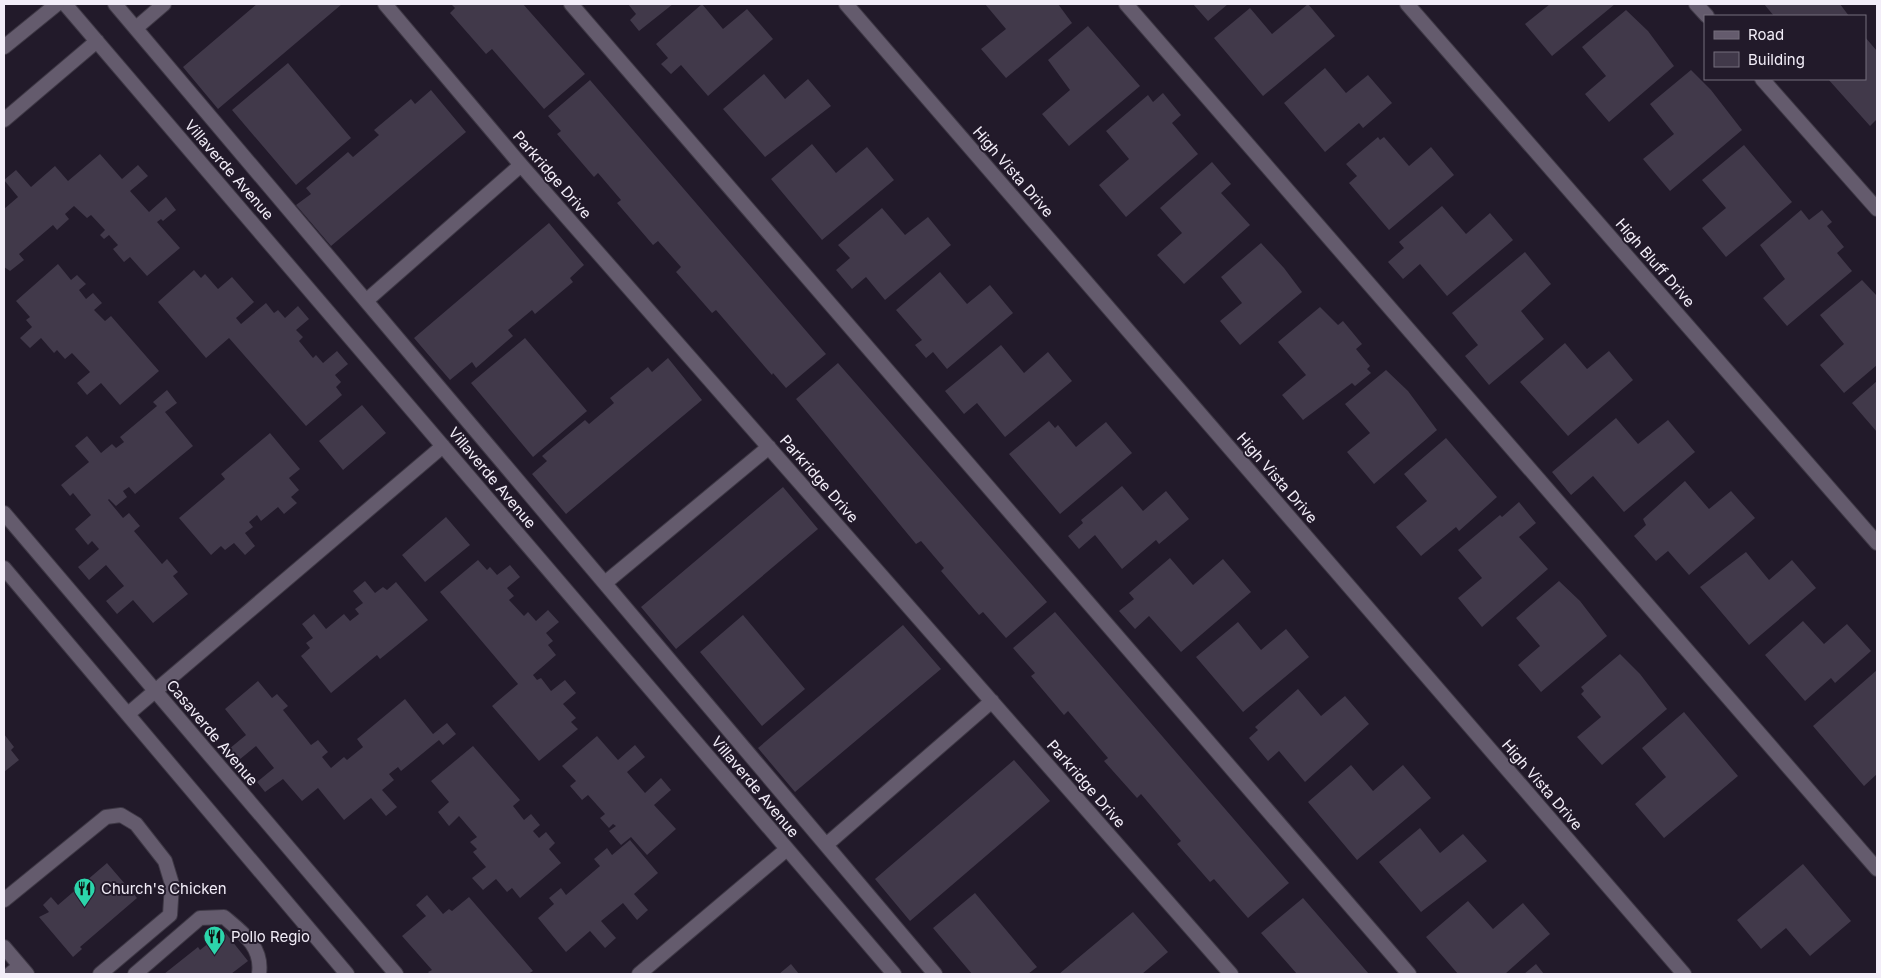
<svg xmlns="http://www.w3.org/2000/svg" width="1881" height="978" viewBox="0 0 1881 978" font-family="Inter,sans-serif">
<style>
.building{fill:#41394a}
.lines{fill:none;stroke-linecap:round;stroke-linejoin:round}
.service-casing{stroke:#3e3845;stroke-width:16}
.minor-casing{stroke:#3e3845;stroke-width:16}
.service{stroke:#645b6d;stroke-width:14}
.minor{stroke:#645b6d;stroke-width:14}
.labels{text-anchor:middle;stroke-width:4;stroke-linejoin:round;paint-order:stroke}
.street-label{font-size:15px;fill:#f2edf8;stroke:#221a2a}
.poi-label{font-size:15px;fill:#f2edf8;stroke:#221a2a;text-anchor:start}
</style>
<rect width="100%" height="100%" fill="#221a2a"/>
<path class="building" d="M257 4H342L218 109 183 67Z
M451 4H523L585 74 544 109 492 49 486 54 450 13 455 8Z
M628 4H673L639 31 630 20 636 14Z
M702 4 723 29 747 9 773 39 708 96 681 65 671 74 661 64 668 58 656 44Z
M985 4H1058L1072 23 1006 78 981 49 1006 29Z
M1193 4H1228L1208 21Z
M1308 4 1335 36 1263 96 1214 38 1250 8 1272 34Z
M1550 4H1615L1552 56 1525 24Z
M1764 4H1840L1849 16H1774Z
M1626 10 1648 31 1674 66 1609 122 1585 94 1606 76 1582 47Z
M1088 26 1140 86 1069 146 1042 114 1070 90 1048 60Z
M1865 37 1877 51V119L1870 126 1828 79H1865Z
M288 63 351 138 296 185 232 110Z
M1325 68 1346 93 1368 75 1392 103 1363 128 1359 123 1325 152 1284 103Z
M1691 70 1711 90 1742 130 1670 191 1643 159 1674 134 1650 104Z
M764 74 785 99 808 79 831 106 765 157 723 109Z
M590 80 826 354 786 388 773 373 772 375 716 310 712 313 676 272 681 267 658 241 653 245 617 203 621 200 598 173 594 177 557 134 561 131 548 116Z
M431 90 466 132 331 246 296 205 311 194 306 188 348 152 353 157 379 135 374 130 411 99 415 104Z
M1163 93 1181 115 1172 123 1198 154 1126 217 1099 185 1129 159 1106 131 1148 95 1153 102Z
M1378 137 1380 140 1384 137 1409 166 1431 147 1454 175 1389 230 1349 183 1357 176 1346 164Z
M812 144 836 173 867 147 894 180 822 240 771 179Z
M1744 145 1792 202 1726 257 1702 228 1726 208 1702 180Z
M100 154 122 179 138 165 148 176 130 191 149 212 166 197 176 210 163 221 161 219 157 222 180 248 147 276 130 257 124 262 113 249 118 245 109 235 104 239 100 235 105 230 91 215 87 218 74 206 65 214 69 219 57 230 53 225 19 254 24 260 10 271 4 267V209L18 197 4 180 16 170 31 187 55 166 68 181Z
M1212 162 1231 184 1221 193 1250 225 1184 284 1157 255 1182 233 1160 208Z
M1442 206 1466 234 1490 213 1513 240 1447 296 1420 264 1403 279 1388 262 1404 248 1399 242Z
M882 208 905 235 928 217 951 245 885 300 866 277 852 289 836 270 850 258 838 245Z
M1801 210 1809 220 1822 210 1832 222 1827 226 1844 247 1837 253 1852 271 1787 326 1763 298 1785 279 1760 245Z
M549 223 584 265 570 278 573 282 535 314 532 310 508 330 513 336 476 368 472 362 450 380 414 338Z
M1261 243 1284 268 1302 292 1240 345 1220 321 1242 303 1221 277Z
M1525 252 1551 284 1521 311 1544 339 1489 385 1465 356 1478 345 1452 313Z
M58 264 71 280 77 275 86 284 79 290 86 299 93 293 102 303 94 310 105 321 111 316 159 371 120 405 101 383 87 395 77 383 90 372 72 353 65 359 57 350 54 353 41 338 30 348 20 338 32 327 26 320 30 317 16 301Z
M194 270 201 278 205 274 218 289 232 277 254 302 236 318 241 324 266 303 274 313 278 310 285 318 298 306 309 319 296 330 303 337 299 341 313 358 316 355 323 363 337 351 348 364 335 375 341 382 336 387 342 395 306 426 229 338 206 358 158 302Z
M940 272 967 304 990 285 1013 313 947 369 933 352 926 358 915 345 922 340 896 310Z
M1862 280 1877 296V365L1844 393 1820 365 1844 344 1820 315Z
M1320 307 1338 325 1343 321 1362 344 1356 349 1370 366 1367 369 1371 373 1355 386 1352 383 1303 420 1282 395 1306 375 1278 342Z
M525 338 587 411 533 457 471 383Z
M1565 343 1587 369 1609 351 1633 380 1568 436 1520 382Z
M1001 345 1024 373 1048 352 1072 381 1005 437 977 403 964 414 945 391Z
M668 358 702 400 566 514 532 474 547 461 542 456 585 420 589 424 614 403 610 398 648 367 652 372Z
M838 363 1047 602 1006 638 983 612 979 615 941 571 944 568 921 541 916 544 796 399Z
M1386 370 1408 391 1437 430 1374 484 1347 452 1370 433 1345 404Z
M1877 381V432L1852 403Z
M167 390 177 403 165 412 193 446 135 494 129 487 123 491 127 497 116 506 109 499 108 500 123 518 129 513 140 526 134 531 162 564 167 559 178 572 173 576 188 594 153 623 133 600 117 614 106 601 124 586 106 565 89 580 78 567 99 549 92 541 88 545 75 529 91 515 73 493 70 496 61 485 89 462 75 446 87 436 101 453 112 444 116 448 124 442 120 437 157 406 153 402Z
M362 405 386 433 343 470 319 441Z
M1616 418 1638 444 1668 420 1695 452 1624 512 1593 476 1571 495 1552 472Z
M1049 421 1055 428 1058 425 1076 447 1106 422 1132 453 1060 514 1009 454Z
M270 433 300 469 289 478 299 490 291 497 297 503 284 514 278 507 261 521 257 515 249 522 253 527 245 533 255 546 245 555 234 543 225 550 221 546 211 555 179 518 225 479 221 474Z
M1446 438 1497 497 1459 531 1456 527 1421 556 1396 527 1427 501 1404 474Z
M1685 481 1709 509 1731 491 1755 518 1689 575 1668 551 1656 561 1634 536 1646 525 1643 519Z
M1122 486 1143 511 1166 491 1189 519 1159 544 1156 540 1122 569 1095 535 1079 549 1068 536 1083 523 1081 520Z
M783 487 818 529 676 649 641 607Z
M1519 502 1536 523 1519 537 1548 569 1482 627 1458 598 1482 578 1458 550 1500 515 1502 517Z
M446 517 470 545 425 582 402 555Z
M1746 552 1769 580 1792 560 1816 588 1749 645 1700 587Z
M1170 558 1193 585 1223 559 1251 592 1181 652 1149 616 1135 629 1119 611 1134 599 1129 593Z
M478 560 487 570 490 567 497 575 510 565 520 577 507 588 514 596 509 600 524 616 528 612 536 621 548 610 559 622 546 633 553 641 548 645 556 655 533 675 537 680 541 678 551 691 565 680 576 693 563 704 576 718 571 722 578 729 539 761 492 706 518 684 440 592Z
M365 581 375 593 383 587 387 590 396 582 428 620 380 659 377 655 331 693 301 656 310 648 306 643 313 638 302 624 314 614 326 629 344 614 350 621 359 614 355 609 363 603 353 591Z
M1559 581 1580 601 1607 636 1541 692 1518 665 1540 646 1516 618Z
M1055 612 1289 883 1248 918 1214 879 1210 882 1177 844 1181 841 1141 794 1137 798 1104 761 1108 758 1068 711 1064 715 1031 676 1035 673 1013 648Z
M743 615 805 689 762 726 700 652Z
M1803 621 1824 644 1847 624 1871 651 1835 683 1831 678 1805 701 1765 655Z
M1238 622 1261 650 1286 629 1309 657 1243 712 1196 657Z
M903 625 941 669 795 792 758 748Z
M1620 654 1640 674 1667 709 1602 765 1577 737 1601 717 1581 694 1584 691 1581 687Z
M1877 670V774L1864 786 1813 726Z
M258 681 272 698 277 694 288 706 283 710 311 745 318 740 328 752 322 757 331 768 344 757 347 760 363 747 357 739 405 699 433 734 447 723 456 734 443 745 439 740 401 771 398 767 389 774 394 780 382 790 397 807 386 816 371 798 344 820 318 788 302 801 283 779 265 792 257 782 274 768 256 746 239 760 229 749 246 735 225 709Z
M1298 689 1321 716 1345 696 1369 724 1305 782 1279 751 1268 761 1249 738 1258 730 1255 727Z
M1684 712 1738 776 1664 838 1635 804 1666 777 1642 748Z
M4 734 14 747 11 750 19 760 4 772Z
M597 736 618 760 635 745 645 757 627 772 645 793 661 778 671 790 654 805 676 829 647 855 631 837 621 845 609 831 616 826 613 824 609 828 600 818 605 814 588 795 582 800 570 786 576 781 562 766Z
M473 746 520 800 513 806 524 820 531 814 540 825 533 831 539 838 546 832 555 843 549 849 561 863 520 898 512 888 507 892 496 879 483 890 472 878 486 867 473 852 477 849 470 842 477 837 459 816 449 826 438 812 449 802 431 781Z
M1014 760 1050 801 910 921 875 879Z
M1351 765 1373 791 1403 765 1431 798 1357 860 1308 802Z
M1420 828 1440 853 1463 834 1487 861 1421 912 1379 862Z
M630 840 658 873 634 894 648 910 637 920 623 903 601 921 616 938 605 948 590 931 566 952 538 918 554 904 549 898 561 888 566 895 600 866 594 859 607 848 612 855Z
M107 863 137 898 80 947 82 949 73 957 39 917 49 912 43 905 51 897 58 905Z
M1803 864 1851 921 1810 956 1786 928 1761 949 1737 920Z
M975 893 1037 967 1028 974H972L933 928Z
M427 895 443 914 449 909 452 911 469 897 533 971 528 974H430L428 972 432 970 402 936 426 916 416 905Z
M1303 898 1369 974H1297L1261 933Z
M1468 901 1493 929 1523 903 1550 934 1505 974H1458L1426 937Z
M1133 912 1168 952 1142 974H1059Z
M224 931 248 961 231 974H164L198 947 200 950Z
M791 964 799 974H779Z
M1536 964 1544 974H1524Z"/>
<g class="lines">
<defs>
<path id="service" d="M65 4 894 974
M115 4 935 974
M385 4 521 165 1231 974
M571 4 1409 974
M1126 4 1877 869
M1696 4 1707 16
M136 28 164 4
M1762 79 1877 209
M4 120 97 41
M367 300 521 165
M4 513 396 974
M4 568 347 974
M605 583 769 447
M128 714 443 446
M826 845 992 701
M4 900 106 817 121 815 136 824 165 861 172 884 170 915 100 974
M4 947 27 974
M10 974 20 966
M135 974 200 918 224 917C243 933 263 947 259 974
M639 974 787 849"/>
<path id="minor" d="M846 4 1684 974
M1407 4 1877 543
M4 47 57 4"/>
</defs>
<use href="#service" class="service-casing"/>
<use href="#minor" class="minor-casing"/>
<use href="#service" class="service"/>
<use href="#minor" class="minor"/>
</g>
<defs>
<symbol id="restaurant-pin" viewBox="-11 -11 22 30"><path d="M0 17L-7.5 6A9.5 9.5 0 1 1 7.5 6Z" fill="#2cd5ab" stroke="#221a2a"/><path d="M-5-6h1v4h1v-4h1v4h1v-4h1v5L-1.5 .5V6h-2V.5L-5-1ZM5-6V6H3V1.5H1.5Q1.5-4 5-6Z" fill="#111"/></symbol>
</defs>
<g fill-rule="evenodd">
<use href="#restaurant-pin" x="72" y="876" width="25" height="34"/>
<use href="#restaurant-pin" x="202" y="924" width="25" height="34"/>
</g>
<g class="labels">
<g class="street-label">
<text transform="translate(229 170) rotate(49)" y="5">Villaverde Avenue</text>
<text transform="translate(1013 172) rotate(49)" y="5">High Vista Drive</text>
<text transform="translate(552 175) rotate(49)" y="5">Parkridge Drive</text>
<text transform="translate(1655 263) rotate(49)" y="5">High Bluff Drive</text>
<text transform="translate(492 478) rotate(50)" y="5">Villaverde Avenue</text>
<text transform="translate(1277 478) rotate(49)" y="5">High Vista Drive</text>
<text transform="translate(819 479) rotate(49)" y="5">Parkridge Drive</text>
<text transform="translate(212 733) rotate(50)" y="5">Casaverde Avenue</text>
<text transform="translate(1086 784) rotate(49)" y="5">Parkridge Drive</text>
<text transform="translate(1542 785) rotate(49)" y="5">High Vista Drive</text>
<text transform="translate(755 787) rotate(50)" y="5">Villaverde Avenue</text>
</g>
<g class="poi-label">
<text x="101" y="894">Church's Chicken</text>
<text x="231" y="942">Pollo Regio</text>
</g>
</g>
<rect width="1881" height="978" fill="none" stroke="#f2edf8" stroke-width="10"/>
<rect x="1704" y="15" width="162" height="65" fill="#221a2a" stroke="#756e7c"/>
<rect x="1714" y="31" width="25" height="8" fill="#645b6d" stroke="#756e7c"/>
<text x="1748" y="40" font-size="15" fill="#f2edf8">Road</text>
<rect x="1714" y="52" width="25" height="15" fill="#41394a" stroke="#756e7c"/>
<text x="1748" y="65" font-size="15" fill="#f2edf8">Building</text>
</svg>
